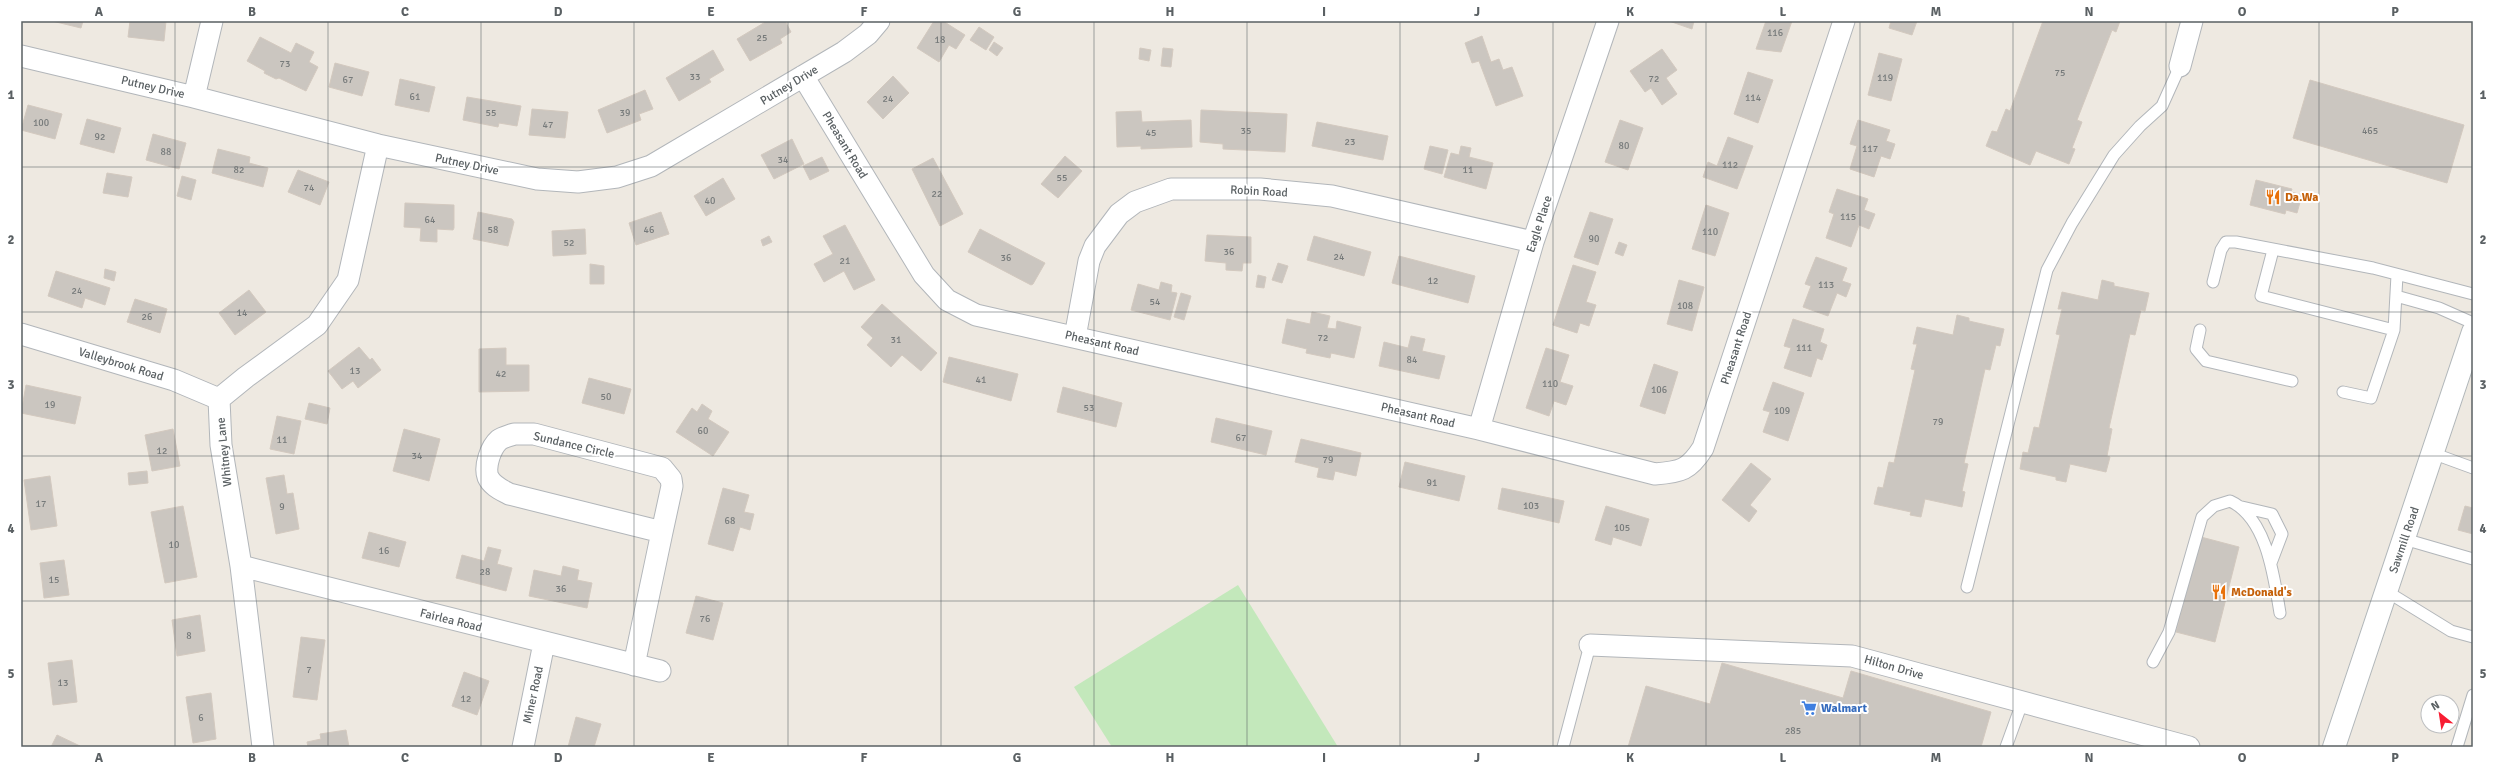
<svg xmlns="http://www.w3.org/2000/svg" width="2494" height="768" viewBox="0 0 2494 768" font-family="Signika,sans-serif">
<style>
.green{fill:#c3e8bb}
.building{fill:#cbc6c0;stroke:#d3c9bf}
.lines{fill:none;stroke-linecap:round;stroke-linejoin:round}
.lane-casing{stroke:#b2b6ba;stroke-width:13}
.street-casing{stroke:#b2b6ba;stroke-width:23}
.secondary-casing{stroke:#b1b7ba;stroke-width:24}
.lane{stroke:#fff;stroke-width:11}
.street{stroke:#fff;stroke-width:21}
.secondary{stroke:#fff;stroke-width:22}
.grid{fill:none;stroke:#5a6063;stroke-width:1;stroke-opacity:0.55}
.labels{text-anchor:middle;stroke-width:4;stroke-linejoin:round;paint-order:stroke}
.number-label{font-size:10px;fill:#767a7a}
.street-label{font-size:12px;fill:#5a6063;stroke:#fff}
.food-label{font-size:12px;font-weight:bold;fill:#c56008;stroke:#fff;text-anchor:start}
.shop-label{font-size:12px;font-weight:bold;fill:#366cbe;stroke:#fff;text-anchor:start}
.neatline{fill:none;stroke:#5a6063;stroke-width:1.5}
.grid-label{font-size:13px;text-anchor:middle;font-weight:bold;fill:#5a6063}
</style>
<rect width="100%" height="100%" fill="#eee9e1"/>
<path class="green" d="M1238 585 1338 747H1112L1074 687Z"/>
<path class="building" d="M52 21H83L81 28Z
M130 21H166L164 41 128 37Z
M767 21H785L791 32 780 39 782 43 750 61 737 39Z
M934 21H943L965 35 956 49 949 45 939 62 917 48Z
M1669 21H1694L1692 29Z
M1766 21H1792L1781 52 1756 49Z
M1891 21H1917L1912 35 1889 28Z
M2043 21H2120L2116 32 2112 30 2077 120 2082 122 2072 148 2075 149 2069 164 2036 151 2030 165 1986 146 1992 131 1997 132 2006 109 2010 111Z
M979 27 994 37 986 50 970 40Z
M1482 36 1491 62 1499 59 1503 70 1512 67 1523 96 1496 106 1479 61 1472 63 1465 43Z
M260 37 291 53 296 43 314 52 309 62 318 67 306 91 279 78 276 79 264 73 265 71 247 61Z
M994 42 1003 48 997 56 989 50Z
M1140 48 1151 50 1149 61 1139 59Z
M1163 48 1173 49 1171 67 1161 66Z
M1662 49 1677 70 1666 78 1677 94 1662 105 1651 88 1645 92 1630 71Z
M713 50 724 70 709 79 711 82 679 101 666 78Z
M1879 53 1902 59 1891 101 1868 95Z
M335 63 369 72 362 96 329 87Z
M1748 72 1773 80 1758 123 1734 114Z
M893 76 909 93 883 119 867 102Z
M400 79 435 87 429 112 395 105Z
M2310 80 2464 125 2447 183 2293 138Z
M645 90 653 109 639 114 641 120 607 133 598 110Z
M467 97 521 106 517 126 499 123 498 127 463 120Z
M28 105 62 114 55 139 21 130Z
M532 109 568 112 565 138 529 135Z
M1201 110 1287 114 1285 152 1223 149V144L1200 142Z
M1141 111 1142 122 1191 120 1192 147 1141 149V146L1117 147 1116 112Z
M87 119 121 128 114 153 80 144Z
M1620 120 1643 128 1628 170 1605 162Z
M1858 120 1890 130 1886 141 1895 144 1890 159 1881 156 1874 177 1850 169 1857 146 1850 144Z
M1317 122 1388 136 1383 160 1312 146Z
M153 134 186 143 179 169 146 160Z
M1728 137 1753 146 1737 189 1703 177 1708 162 1717 166Z
M792 139 804 164 774 179 761 155Z
M1430 146 1448 150 1442 174 1424 169Z
M1461 146 1471 148 1469 157 1493 163 1486 189 1444 177 1451 153 1459 155Z
M218 149 250 157 249 163 268 168 263 187 212 173Z
M1065 156 1082 171 1058 198 1041 184Z
M822 157 829 171 810 180 803 166Z
M933 158 963 214 940 226 912 169Z
M298 170 329 182 320 205 288 192Z
M107 173 132 177 128 197 103 193Z
M182 176 196 180 191 200 177 196Z
M723 178 735 199 706 216 694 196Z
M2256 180 2292 189 2291 192 2302 195 2297 213 2286 210 2285 214 2250 205Z
M1837 189 1868 199 1864 210 1875 214 1869 229 1859 225 1851 247 1826 238 1834 214 1829 212Z
M405 203 454 205V228L453 230 437 229V242L420 241 421 228 404 227Z
M1706 205 1729 213 1715 256 1692 249Z
M478 212 512 219 514 222 508 246 473 239Z
M661 212 669 234 636 245 629 223Z
M1590 212 1613 219 1598 265 1574 257Z
M845 225 875 280 854 290 844 271 824 282 814 264 833 254 823 236Z
M585 229 586 254 553 256 552 231Z
M980 229 1045 263 1033 284 1031 285 968 252Z
M1207 235 1251 237V263H1243L1242 271 1226 270V263L1205 261Z
M769 236 772 242 763 246 761 240Z
M1314 236 1371 252 1364 276 1307 260Z
M1619 242 1627 245 1623 256 1615 253Z
M1399 256 1475 276 1468 303 1392 283Z
M1816 257 1847 268 1842 281 1851 284 1846 297 1837 293 1828 316 1803 307 1811 286 1805 284Z
M1278 263 1288 266 1282 283 1272 280Z
M590 264 604 266V284H590Z
M1573 265 1596 272 1586 302 1596 305 1589 326 1580 323 1577 333 1553 325Z
M105 269 116 272 114 281 104 278Z
M56 271 110 288 105 305 85 298 82 308 48 296Z
M1258 275 1266 277 1264 288 1256 287Z
M1679 280 1704 287 1692 331 1667 324Z
M2102 280 2114 283V286L2149 293 2145 311 2141 310 2135 335 2130 334 2109 428 2112 429 2107 456 2110 457 2106 472 2070 464 2066 482 2056 480V477L2020 469 2023 452 2028 453 2034 427 2039 428 2060 335 2056 334 2062 309H2058L2062 292 2098 300Z
M1161 282 1172 285 1171 292 1177 293 1170 320 1131 310 1138 284 1159 290Z
M249 290 266 312 235 335 219 313Z
M1181 293 1191 296 1184 320 1174 317Z
M135 299 167 309 160 333 127 322Z
M882 304 937 353 921 371 902 355 891 367 867 345 873 338 861 327Z
M1312 312 1330 316 1327 328 1336 329 1337 321 1361 327 1354 358 1331 353 1330 358 1306 353 1307 349 1282 343 1287 319 1310 324Z
M1957 315 1969 318V321L2004 329 2000 346 1996 345 1990 370 1985 369 1964 463 1968 464 1962 491 1965 492 1962 507 1925 499 1921 517 1910 515 1911 512 1874 504 1878 487 1883 488 1889 462 1894 463 1915 370 1911 369 1917 344H1913L1917 327 1953 335Z
M1793 319 1824 329 1820 342 1827 345 1822 360 1817 358 1811 377 1784 368 1791 348 1784 346Z
M1411 336 1425 339 1422 351 1445 356 1439 379 1379 366 1384 342 1408 348Z
M359 347 370 360 372 358 381 370 358 388 353 381 342 389 328 371Z
M506 348V365H529V391L479 392V349Z
M1546 348 1569 355 1560 382 1573 386 1566 405 1554 401 1549 416 1526 408Z
M949 357 1018 374 1011 401 943 382Z
M1654 364 1678 372 1665 414 1640 406Z
M589 378 631 389 624 414 582 403Z
M1773 382 1804 393 1788 441 1763 432 1770 412 1763 410Z
M26 385 81 397 75 424 21 413Z
M1063 387 1122 403 1116 427 1057 412Z
M309 403 330 408 327 424 305 419Z
M702 404 712 411 708 419 729 432 713 456 676 432 692 408 697 412Z
M277 416 301 421 294 454 270 449Z
M1216 418 1272 431 1266 455 1211 442Z
M173 429 180 466 152 471 145 435Z
M404 429 440 439 429 481 393 471Z
M1301 439 1361 453 1356 476 1335 471 1333 480 1317 477 1319 468 1295 462Z
M1405 462 1465 476 1459 501 1399 487Z
M1751 463 1771 479 1750 505 1757 511 1749 522 1722 500Z
M147 471 148 483 129 485 128 473Z
M284 475 287 494 293 493 299 529 276 534 266 478Z
M50 476 57 526 31 530 24 480Z
M723 488 749 495 744 512 754 514 750 530 740 527 733 551 708 544Z
M1502 488 1564 501 1559 523 1498 509Z
M183 506 197 577 165 583 151 512Z
M1606 506 1649 519 1641 546 1613 537 1611 545 1595 540Z
M2465 506 2473 508V534L2458 530Z
M369 532 406 542 399 567 362 558Z
M2201 537 2239 547 2215 642 2176 632Z
M488 547 501 550 497 564 512 568 506 591 456 578 462 555 484 561Z
M64 560 69 595 44 598 40 563Z
M563 566 579 570 577 580 592 583 587 608 529 596 534 570 561 576Z
M696 596 723 603 713 640 686 633Z
M200 615 205 651 177 656 172 620Z
M301 637 325 640 317 700 293 697Z
M72 660 77 702 53 705 48 663Z
M1722 663 1843 698 1851 671 1991 712 1981 747H1628L1646 686 1710 704Z
M464 672 489 681 477 715 452 706Z
M211 693 216 739 193 743 186 697Z
M576 717 601 724 594 747H568Z
M346 730 349 747H308L307 742 321 739 320 734Z
M57 735 80 746V747H51Z"/>
<g class="lines">
<defs>
<path id="lane" d="M2273 250 2261 296 2394 330
M2213 282 2221 250 2226 242H2236L2373 268 2473 294
M2396 296 2439 308 2473 323
M2200 330 2196 349 2206 361 2292 381
M2343 392 2371 398 2394 330 2397 275
M2432 453 2473 468
M2242 507 2272 514 2282 534 2271 563
M2404 539 2473 559
M1967 587 2047 270 2072 223 2114 155 2140 126 2162 106 2180 66
M2386 591 2451 631 2473 637
M2153 662 2169 632 2202 517 2214 506 2230 501C2267 518 2274 577 2280 613
M1563 747 1590 645
M2006 747 2022 703
M2457 747 2473 695"/>
<path id="street" d="M21 56 194 97 378 145 537 179 578 182 617 177 651 166 844 52 868 34 879 21
M2180 66 2192 21
M803 76 924 275 947 300 976 315 1479 429 1655 474C1681 472 1689 470 1703 448L1844 21
M194 97 212 21
M21 334 174 380 219 399
M1075 337 1089 261 1095 246 1119 214 1135 202 1171 189H1260L1332 196 1533 242
M1479 429 1533 242 1608 21
M514 434H534L662 468 671 479 672 486 662 532 509 494C502 490 492 486 488 477 484 466 491 447 499 440 503 437 509 436 514 434Z
M241 566 660 671
M1590 645 1852 656 2189 747
M634 665 662 532
M263 747 241 566 221 445 219 399 246 377 317 325 348 280 378 145
M523 747 544 643"/>
<path id="secondary" d="M2334 747 2473 332"/>
</defs>
<use href="#lane" class="lane-casing"/>
<use href="#street" class="street-casing"/>
<use href="#secondary" class="secondary-casing"/>
<use href="#lane" class="lane"/>
<use href="#street" class="street"/>
<use href="#secondary" class="secondary"/>
</g>
<path class="grid" d="M175 21V747M328 21V747M481 21V747M634 21V747M788 21V747M941 21V747M1094 21V747M1247 21V747M1400 21V747M1553 21V747M1706 21V747M1860 21V747M2013 21V747M2166 21V747M2319 21V747M21 167H2473M21 312H2473M21 456H2473M21 601H2473"/>
<defs>
<symbol id="restaurant-bare" viewBox="-9 -9 18 18"><path d="M-5-6h1v4h1v-4h1v4h1v-4h1v5L-1.5 .5V6h-2V.5L-5-1ZM5-6V6H3V1.5H1.5Q1.5-4 5-6Z" fill="#e8710a" stroke="#fff" stroke-width="2.5" paint-order="stroke"/></symbol>
<symbol id="supermarket-bare" viewBox="-9 -9 18 18"><path d="M-6-5.5h2.5l.6 2H6L4.5 2H-2.5L-4.4-4H-6ZM-1.5 3.2a1.3 1.3 0 1 0 .1 0ZM3 3.2a1.3 1.3 0 1 0 .1 0Z" fill="#3f7fe0" stroke="#fff" stroke-width="2.5" paint-order="stroke"/></symbol>
</defs>
<g fill-rule="evenodd">
<use href="#restaurant-bare" x="2262" y="186" width="22" height="22"/>
<use href="#restaurant-bare" x="2208" y="581" width="22" height="22"/>
<use href="#supermarket-bare" x="1798" y="697" width="22" height="22"/>
</g>
<g class="labels">
<g class="number-label">
<text x="1775" y="36">116</text>
<text x="762" y="41">25</text>
<text x="940" y="43">18</text>
<text x="285" y="67">73</text>
<text x="2060" y="76">75</text>
<text x="695" y="80">33</text>
<text x="1885" y="81">119</text>
<text x="1654" y="82">72</text>
<text x="348" y="83">67</text>
<text x="415" y="100">61</text>
<text x="1753" y="101">114</text>
<text x="888" y="102">24</text>
<text x="491" y="116">55</text>
<text x="625" y="116">39</text>
<text x="41" y="126">100</text>
<text x="548" y="128">47</text>
<text x="1246" y="134">35</text>
<text x="2370" y="134">465</text>
<text x="1151" y="136">45</text>
<text x="100" y="140">92</text>
<text x="1350" y="145">23</text>
<text x="1624" y="149">80</text>
<text x="1870" y="152">117</text>
<text x="166" y="155">88</text>
<text x="783" y="163">34</text>
<text x="1730" y="168">112</text>
<text x="239" y="173">82</text>
<text x="1468" y="173">11</text>
<text x="1062" y="181">55</text>
<text x="309" y="191">74</text>
<text x="937" y="197">22</text>
<text x="710" y="204">40</text>
<text x="1848" y="220">115</text>
<text x="430" y="223">64</text>
<text x="493" y="233">58</text>
<text x="649" y="233">46</text>
<text x="1710" y="235">110</text>
<text x="1594" y="242">90</text>
<text x="569" y="246">52</text>
<text x="1229" y="255">36</text>
<text x="1339" y="260">24</text>
<text x="1006" y="261">36</text>
<text x="845" y="264">21</text>
<text x="1433" y="284">12</text>
<text x="1826" y="288">113</text>
<text x="77" y="294">24</text>
<text x="1155" y="305">54</text>
<text x="1685" y="309">108</text>
<text x="242" y="316">14</text>
<text x="147" y="320">26</text>
<text x="1323" y="341">72</text>
<text x="896" y="343">31</text>
<text x="1804" y="351">111</text>
<text x="1412" y="363">84</text>
<text x="355" y="374">13</text>
<text x="501" y="377">42</text>
<text x="981" y="383">41</text>
<text x="1550" y="387">110</text>
<text x="1659" y="393">106</text>
<text x="606" y="400">50</text>
<text x="50" y="408">19</text>
<text x="1089" y="411">53</text>
<text x="1782" y="414">109</text>
<text x="1938" y="425">79</text>
<text x="703" y="434">60</text>
<text x="1241" y="441">67</text>
<text x="282" y="443">11</text>
<text x="162" y="454">12</text>
<text x="417" y="459">34</text>
<text x="1328" y="463">79</text>
<text x="1432" y="486">91</text>
<text x="41" y="507">17</text>
<text x="1531" y="509">103</text>
<text x="282" y="510">9</text>
<text x="730" y="524">68</text>
<text x="1622" y="531">105</text>
<text x="174" y="548">10</text>
<text x="384" y="554">16</text>
<text x="485" y="575">28</text>
<text x="54" y="583">15</text>
<text x="561" y="592">36</text>
<text x="705" y="622">76</text>
<text x="189" y="639">8</text>
<text x="309" y="673">7</text>
<text x="63" y="686">13</text>
<text x="466" y="702">12</text>
<text x="201" y="721">6</text>
<text x="1793" y="734">285</text>
</g>
<g class="street-label">
<text transform="translate(789 85) rotate(-31)" y="4">Putney Drive</text>
<text transform="translate(153 87) rotate(13)" y="4">Putney Drive</text>
<text transform="translate(845 145) rotate(59)" y="4">Pheasant Road</text>
<text transform="translate(467 164) rotate(12)" y="4">Putney Drive</text>
<text transform="translate(1259 191) rotate(3)" y="4">Robin Road</text>
<text transform="translate(1539 224) rotate(-72)" y="4">Eagle Place</text>
<text transform="translate(1102 343) rotate(13)" y="4">Pheasant Road</text>
<text transform="translate(1736 348) rotate(-72)" y="4">Pheasant Road</text>
<text transform="translate(121 364) rotate(17)" y="4">Valleybrook Road</text>
<text transform="translate(1418 415) rotate(13)" y="4">Pheasant Road</text>
<text transform="translate(574 445) rotate(13)" y="4">Sundance Circle</text>
<text transform="translate(224 452) rotate(-96)" y="4">Whitney Lane</text>
<text transform="translate(2404 540) rotate(-71)" y="4">Sawmill Road</text>
<text transform="translate(451 620) rotate(14)" y="4">Fairlea Road</text>
<text transform="translate(1894 667) rotate(16)" y="4">Hilton Drive</text>
<text transform="translate(533 695) rotate(-78)" y="4">Miner Road</text>
</g>
<g class="food-label">
<text x="2285" y="201">Da.Wa</text>
<text x="2231" y="596">McDonald's</text>
</g>
<g class="shop-label">
<text x="1821" y="712">Walmart</text>
</g>
</g>
<rect width="2494" height="768" fill="none" stroke="#ffffff" stroke-width="44"/>
<g transform="translate(2440 714) rotate(330)"><circle r="19" fill="#ffffff" stroke="#bdbfc1"/>
<path d="M0-3L7 15L0 10L-7 15Z" fill="#f81d33"/>
<text y="-6" font-size="11" font-weight="bold" text-anchor="middle" fill="#5a6063">N</text>
</g>
<rect x="22" y="22" width="2450" height="724" class="neatline"/>
<g class="grid-label">
<text x="99" y="16">A</text>
<text x="252" y="16">B</text>
<text x="405" y="16">C</text>
<text x="558" y="16">D</text>
<text x="711" y="16">E</text>
<text x="864" y="16">F</text>
<text x="1017" y="16">G</text>
<text x="1170" y="16">H</text>
<text x="1324" y="16">I</text>
<text x="1477" y="16">J</text>
<text x="1630" y="16">K</text>
<text x="1783" y="16">L</text>
<text x="1936" y="16">M</text>
<text x="2089" y="16">N</text>
<text x="2242" y="16">O</text>
<text x="2395" y="16">P</text>
<text x="11" y="99">1</text>
<text x="2483" y="99">1</text>
<text x="11" y="244">2</text>
<text x="2483" y="244">2</text>
<text x="11" y="389">3</text>
<text x="2483" y="389">3</text>
<text x="11" y="533">4</text>
<text x="2483" y="533">4</text>
<text x="11" y="678">5</text>
<text x="2483" y="678">5</text>
<text x="99" y="762">A</text>
<text x="252" y="762">B</text>
<text x="405" y="762">C</text>
<text x="558" y="762">D</text>
<text x="711" y="762">E</text>
<text x="864" y="762">F</text>
<text x="1017" y="762">G</text>
<text x="1170" y="762">H</text>
<text x="1324" y="762">I</text>
<text x="1477" y="762">J</text>
<text x="1630" y="762">K</text>
<text x="1783" y="762">L</text>
<text x="1936" y="762">M</text>
<text x="2089" y="762">N</text>
<text x="2242" y="762">O</text>
<text x="2395" y="762">P</text>
</g>
</svg>
